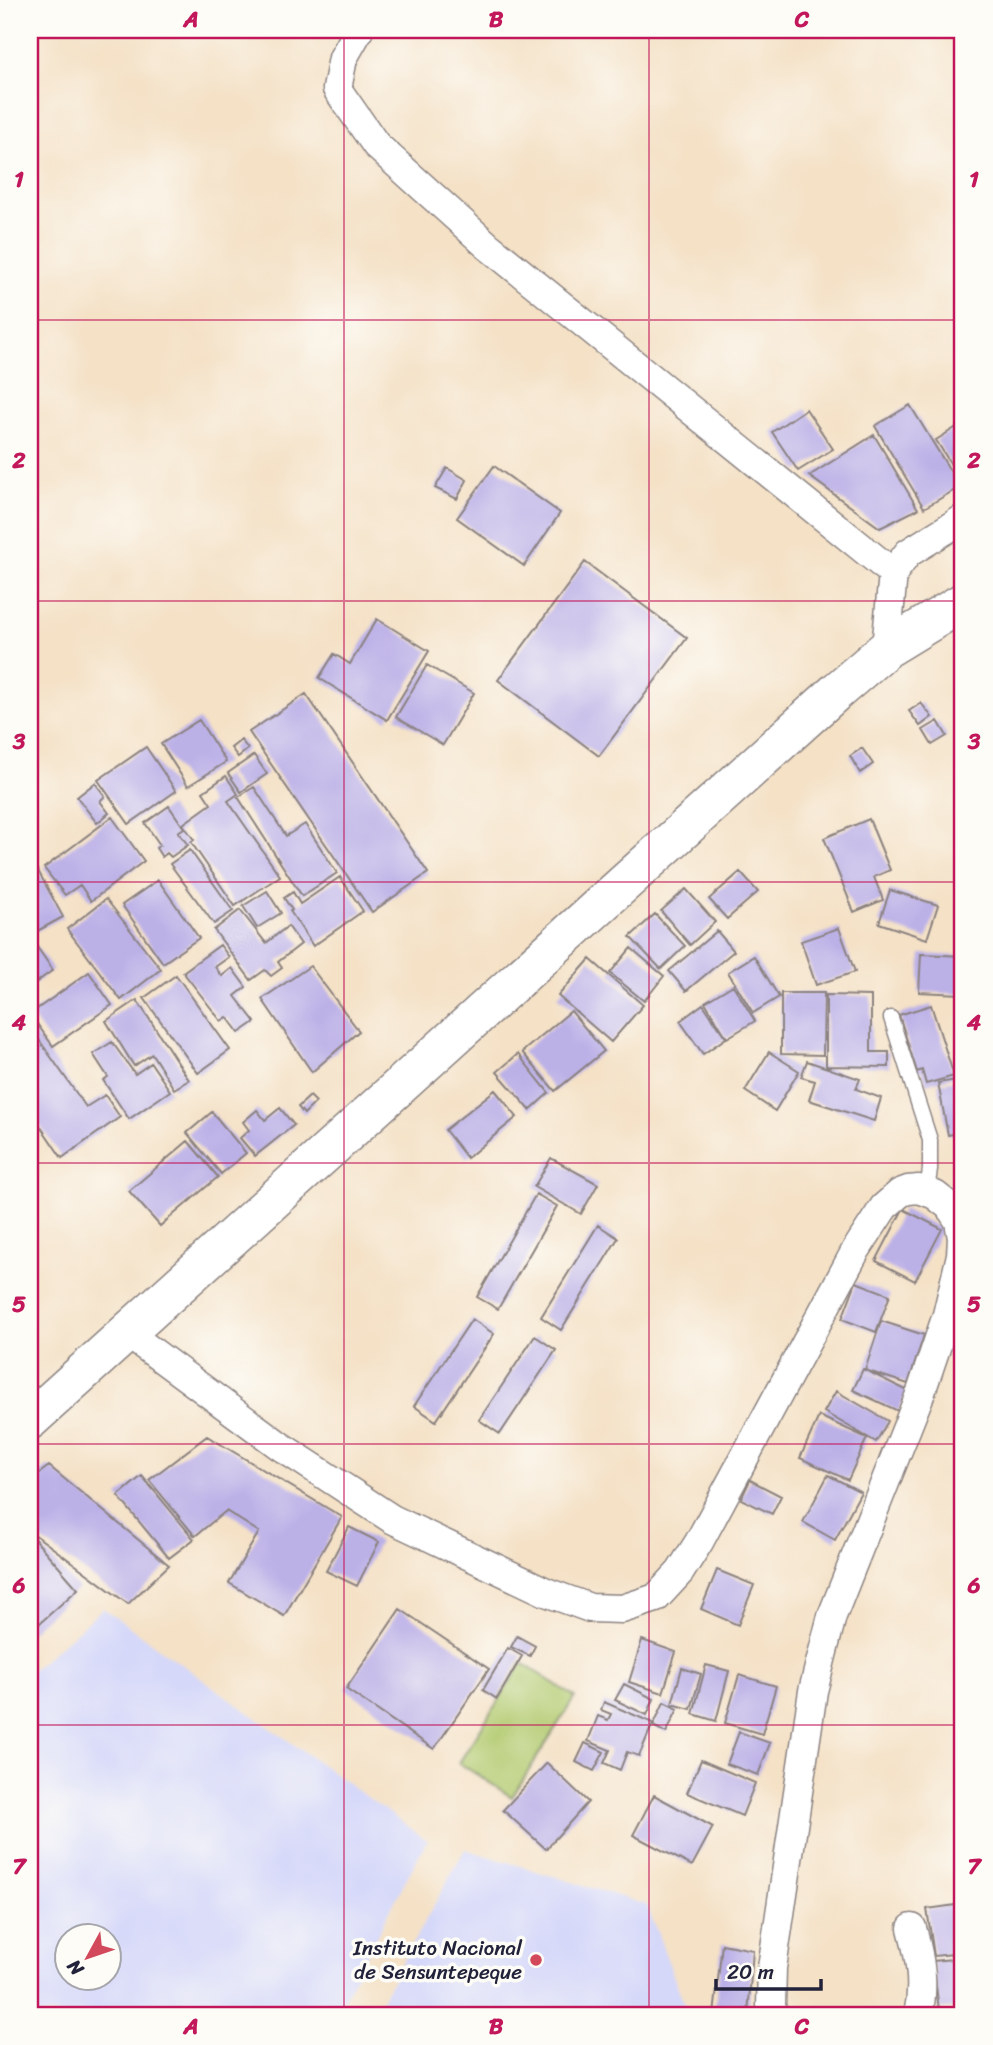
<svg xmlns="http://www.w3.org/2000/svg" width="993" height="2045" viewBox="0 0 993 2045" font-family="Sriracha,sans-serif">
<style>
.built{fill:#d5d8f9;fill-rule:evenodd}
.green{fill:#b2ca6f;stroke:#6a7655;stroke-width:2}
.building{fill:#bcb1e7}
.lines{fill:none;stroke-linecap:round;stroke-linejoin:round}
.service-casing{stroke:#8b8280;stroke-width:17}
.minor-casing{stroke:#8b8280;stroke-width:31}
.secondary-casing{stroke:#8b8280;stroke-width:41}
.service{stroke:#fff;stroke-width:14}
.minor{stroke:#fff;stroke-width:28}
.secondary{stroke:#fff;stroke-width:38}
.grid{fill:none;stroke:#c2185b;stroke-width:2;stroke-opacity:0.55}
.poi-dot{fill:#d1495b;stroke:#fdfcf7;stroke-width:2.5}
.labels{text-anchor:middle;stroke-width:7;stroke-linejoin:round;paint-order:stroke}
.poi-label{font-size:21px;fill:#22223b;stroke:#fdfcf7;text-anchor:end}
.neatline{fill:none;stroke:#c2185b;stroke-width:2.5}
.grid-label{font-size:23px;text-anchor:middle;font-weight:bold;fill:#c2185b}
</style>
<rect width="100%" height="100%" fill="#fdfcf7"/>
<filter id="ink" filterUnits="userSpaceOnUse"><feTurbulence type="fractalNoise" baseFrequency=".0143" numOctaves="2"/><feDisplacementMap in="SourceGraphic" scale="14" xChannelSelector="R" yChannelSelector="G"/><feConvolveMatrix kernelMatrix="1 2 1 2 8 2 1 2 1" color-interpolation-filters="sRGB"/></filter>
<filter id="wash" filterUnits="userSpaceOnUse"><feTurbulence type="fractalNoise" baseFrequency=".00686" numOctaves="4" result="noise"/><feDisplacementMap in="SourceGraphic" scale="28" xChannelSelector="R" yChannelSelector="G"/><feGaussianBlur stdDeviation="1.57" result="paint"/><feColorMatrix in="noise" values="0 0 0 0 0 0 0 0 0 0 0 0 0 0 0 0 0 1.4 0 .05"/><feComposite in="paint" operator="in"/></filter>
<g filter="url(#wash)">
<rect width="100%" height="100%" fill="#f4e1c6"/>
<path class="built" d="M103 1608 427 1840 335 2015H30V1672ZM66 1937H108V1979H66Z
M465 1849 647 1905 688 2015H373Z"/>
<path class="green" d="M522 1663 575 1697 512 1797 459 1763Z"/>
<g id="blocks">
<path class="building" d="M910 405 960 487 924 508 875 426Z
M806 409 833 449 798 471 772 432Z
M963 423V484L936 440Z
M874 435 918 509 880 528 809 476Z
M494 466 560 513 524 566 457 518Z
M447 468 467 480 457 499 435 488Z
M585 562 687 638 599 756 498 680Z
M377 619 429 651 387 720 319 678 334 654 350 664Z
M427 665 474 693 443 745 396 717Z
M306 694 428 873 372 912 249 732Z
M921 703 932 717 920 726 909 711Z
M199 720 226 762 188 786 161 744Z
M938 721 947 736 932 745 923 730Z
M241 740 248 749 238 757 231 748Z
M146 747 176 791 129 824 98 780Z
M862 748 873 764 860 773 850 756Z
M254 755 267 774 241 792 228 773Z
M226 776 238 794 228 801 280 876 235 906 191 842 194 840 183 824 211 804 203 792Z
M95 783 105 796 100 801 109 813 97 823 77 797Z
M254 787 286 836 305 824 337 873 302 896 238 797Z
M169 806 184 828 178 832 188 845 171 857 167 853 162 857 156 848 160 845 145 823Z
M112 817 144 861 91 901 80 885 65 895 44 868Z
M869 819 890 870 874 877 883 900 854 912 824 838Z
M190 850 233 911 214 924 170 864Z
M36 867 63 917 30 935V870Z
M740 872 758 892 727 919 709 899Z
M340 877 363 911 313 946 290 911 292 910 284 898 293 892 300 904Z
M158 880 199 938 163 963 122 905Z
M686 889 715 922 690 945 661 911Z
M890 890 938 905 927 939 879 923Z
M267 891 281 913 257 928 243 906Z
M106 899 161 969 121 1000 67 929Z
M240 910 266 943 288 926 301 944 278 962 282 968 271 976 265 970 251 980 214 930Z
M655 914 685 946 661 969 630 937Z
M839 928 855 972 816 985 801 941Z
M717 931 734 951 686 991 669 971Z
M30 937 53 970 34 984 30 978Z
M220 945 229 957 215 967 222 976 232 968 246 987 235 996 255 1022 239 1033 227 1017 221 1021 183 972Z
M631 948 664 976 644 1001 610 973Z
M921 954 963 956 961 994 919 992Z
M754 956 779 997 753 1013 728 972Z
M590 959 643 1005 611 1042 558 996Z
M310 966 359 1031 312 1072 262 999Z
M89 972 112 1005 53 1046 30 1014Z
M176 975 230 1050 198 1073 144 998Z
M733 985 755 1021 727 1038 705 1002Z
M781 993H824L823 1055 781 1054Z
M826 995 871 996V1052H889V1067L826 1066Z
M137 1000 189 1080 174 1089 152 1054 134 1066 106 1021Z
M703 1004 726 1038 703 1054 680 1021Z
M931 1005 954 1076 926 1084 922 1070 917 1072 899 1015Z
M571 1011 604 1051 555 1091 522 1052Z
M30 1027 86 1107 105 1095 120 1117 62 1158 30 1111Z
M112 1042 135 1074 151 1063 170 1091 129 1119 103 1080 108 1077 93 1054Z
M769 1052 799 1071 775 1111 745 1091Z
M518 1054 549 1093 530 1110 497 1072Z
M807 1061 860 1079 856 1089 881 1098 874 1121 809 1100 815 1081 801 1077Z
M963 1079V1132L948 1135 938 1083Z
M495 1090 517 1117 467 1158 445 1130Z
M310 1096 316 1102 304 1114 298 1107Z
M280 1108 294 1125 255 1156 240 1138 249 1130 243 1122 257 1110 265 1120Z
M212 1112 246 1153 221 1174 187 1133Z
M188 1141 218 1177 160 1226 129 1191Z
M551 1158 598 1184 581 1214 534 1187Z
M536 1194 557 1206 498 1309 477 1297Z
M903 1209 942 1229 915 1281 876 1261Z
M598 1225 618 1238 561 1330 541 1317Z
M856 1282 890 1295 876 1332 842 1319Z
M472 1319 494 1334 436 1421 414 1406Z
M881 1321 924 1335 908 1384 865 1370Z
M535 1336 556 1350 500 1434 479 1420Z
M863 1369 908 1391 898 1411 853 1390Z
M836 1391 888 1421 876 1442 824 1412Z
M819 1416 867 1438 848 1480 800 1458Z
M207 1436 342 1517 284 1616 229 1583 259 1532 226 1511 195 1536 149 1480Z
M49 1466 169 1565 128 1604 30 1531V1480Z
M828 1475 861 1492 835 1540 803 1522Z
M142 1476 194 1539 169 1558 118 1496Z
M750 1480 781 1496 772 1514 741 1499Z
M349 1527 379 1542 357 1586 326 1571Z
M30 1534 78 1589 30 1632Z
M717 1570 754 1585 738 1625 701 1609Z
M400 1609 489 1669 434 1749 346 1689Z
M517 1636 535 1646 530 1656 511 1647Z
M642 1640 676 1652 663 1693 629 1682Z
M508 1648 522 1656 497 1699 483 1690Z
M706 1665 729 1671 716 1721 693 1714Z
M682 1668 701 1674 691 1709 672 1704Z
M739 1675 776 1686 762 1734 725 1723Z
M624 1684 654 1699 647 1715 615 1700Z
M604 1702 653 1723 639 1756 627 1752 620 1770 604 1763 610 1750 588 1741 598 1716 608 1720 611 1714 601 1710Z
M664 1702 678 1709 666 1733 653 1726Z
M739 1732 770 1743 758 1775 727 1764Z
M585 1743 604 1752 594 1771 576 1762Z
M701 1760 755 1783 742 1816 687 1793Z
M547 1763 588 1802 546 1849 503 1810Z
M654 1795 713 1827 692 1866 633 1835Z
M963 1904V1953L934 1956 927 1909Z
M722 1944 753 1950 748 2015H714Z
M963 1958V2007L939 2010 933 1961Z"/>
</g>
</g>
<g filter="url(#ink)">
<use href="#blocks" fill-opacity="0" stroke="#8b8280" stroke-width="2"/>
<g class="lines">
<defs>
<path id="service" d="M891 1018 930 1140V1169L927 1192"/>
<path id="minor" d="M359 30 343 58 337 89 376 145 488 246 893 573
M886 649 893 573 908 553 963 519
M127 1333 280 1446 392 1519 546 1592 590 1608 622 1609 656 1598 680 1572 699 1542 856 1250 884 1207 900 1193 908 1190 919 1189 935 1195 949 1206 959 1221 962 1238 961 1255 947 1315 921 1392 832 1616 813 1691 772 1968 771 2005 773 2015
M912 1928C920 1958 925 1985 918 2015"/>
<path id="secondary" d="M30 1420 836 692 886 649 963 602"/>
</defs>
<use href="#service" class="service-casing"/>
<use href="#minor" class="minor-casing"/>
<use href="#secondary" class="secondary-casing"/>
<use href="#service" class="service"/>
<use href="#minor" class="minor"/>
<use href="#secondary" class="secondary"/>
</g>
</g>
<path class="grid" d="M344 30V2015M649 30V2015M30 320H963M30 601H963M30 882H963M30 1163H963M30 1444H963M30 1725H963"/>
<circle class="poi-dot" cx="536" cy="1960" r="7"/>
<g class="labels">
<g class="poi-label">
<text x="522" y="1955">Instituto Nacional<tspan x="522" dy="24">de Sensuntepeque</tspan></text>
</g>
</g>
<rect width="993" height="2045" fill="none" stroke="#fdfcf7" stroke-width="77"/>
<g transform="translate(88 1957) rotate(230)"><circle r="33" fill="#fdfcf7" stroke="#a5a5ac" stroke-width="2"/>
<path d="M0-5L12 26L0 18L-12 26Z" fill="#d1495b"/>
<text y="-10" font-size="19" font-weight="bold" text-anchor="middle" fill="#22223b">N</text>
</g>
<path d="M716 1979v10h105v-10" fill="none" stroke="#22223b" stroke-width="3.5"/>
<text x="727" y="1979" font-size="21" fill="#22223b" stroke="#fdfcf7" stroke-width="5" paint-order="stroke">20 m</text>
<rect x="38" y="38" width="916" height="1969" class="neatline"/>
<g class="grid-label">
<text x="191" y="27">A</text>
<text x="496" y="27">B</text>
<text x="802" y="27">C</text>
<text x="19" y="187">1</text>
<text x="974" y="187">1</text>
<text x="19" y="468">2</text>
<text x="974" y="468">2</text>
<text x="19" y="749">3</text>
<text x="974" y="749">3</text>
<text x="19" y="1030">4</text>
<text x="974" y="1030">4</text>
<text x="19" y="1312">5</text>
<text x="974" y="1312">5</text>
<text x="19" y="1593">6</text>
<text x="974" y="1593">6</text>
<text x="19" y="1874">7</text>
<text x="974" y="1874">7</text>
<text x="191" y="2034">A</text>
<text x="496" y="2034">B</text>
<text x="802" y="2034">C</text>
</g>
</svg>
